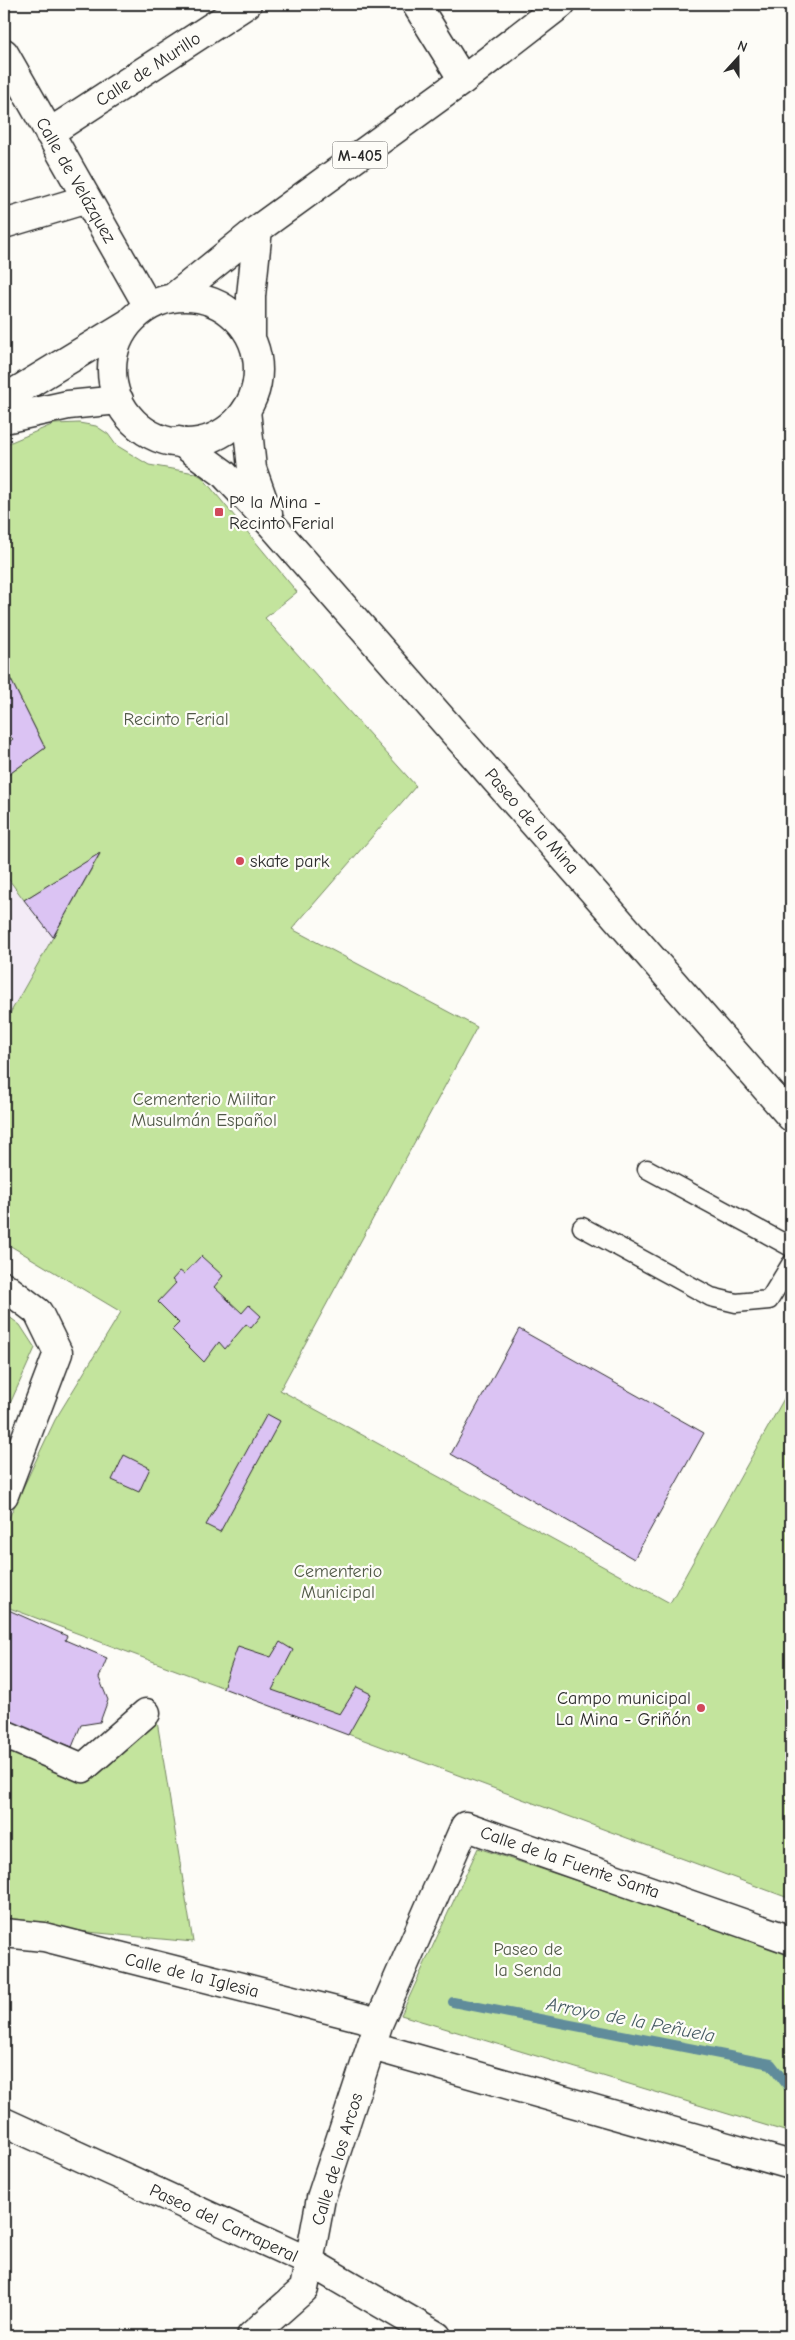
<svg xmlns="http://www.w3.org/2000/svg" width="795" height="2340" viewBox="0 0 795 2340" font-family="'Comic Neue',sans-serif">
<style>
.built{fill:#f3ebf6}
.green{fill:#c3e49d;stroke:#778864}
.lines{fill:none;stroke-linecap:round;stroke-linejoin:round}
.stream{stroke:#618c9b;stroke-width:10}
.building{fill:#dbc3f3;stroke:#2b2b2b}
.lane-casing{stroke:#2b2b2b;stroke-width:21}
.street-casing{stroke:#2b2b2b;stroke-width:31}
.primary-casing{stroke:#2b2b2b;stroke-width:31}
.lane{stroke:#fdfcf7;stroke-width:18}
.street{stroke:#fdfcf7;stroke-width:28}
.primary{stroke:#fdfcf7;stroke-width:28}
.poi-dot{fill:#d1495b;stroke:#fdfcf7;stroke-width:2}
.labels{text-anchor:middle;stroke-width:4.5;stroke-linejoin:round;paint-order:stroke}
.shield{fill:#fdfcf7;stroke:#6a6a68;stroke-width:1}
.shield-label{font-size:16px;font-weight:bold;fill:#2b2b2b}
.street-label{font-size:18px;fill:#2b2b2b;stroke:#fdfcf7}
.poi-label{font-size:18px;fill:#2b2b2b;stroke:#fdfcf7;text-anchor:start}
.park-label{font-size:18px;fill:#515948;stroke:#fdfcf7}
.water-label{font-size:19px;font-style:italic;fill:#465b63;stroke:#fdfcf7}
</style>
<rect width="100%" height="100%" fill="#fdfcf7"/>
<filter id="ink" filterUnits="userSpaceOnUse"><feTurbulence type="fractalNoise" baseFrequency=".02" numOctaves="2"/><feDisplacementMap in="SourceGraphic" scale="10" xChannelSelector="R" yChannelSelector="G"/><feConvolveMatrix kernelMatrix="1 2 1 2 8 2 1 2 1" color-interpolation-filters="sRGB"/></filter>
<g filter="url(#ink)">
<path class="built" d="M4 873 53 937 4 1024Z"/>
<path class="green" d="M79 423 96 426 108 434 116 445 149 465 195 473 202 477 297 592 265 618 416 786 292 929 477 1027 280 1390 670 1603 791 1386V1899L4 1606V1528L55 1420 121 1312 4 1242V1024L100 854 24 900 4 873V778L45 748 4 666V445L54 424Z
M4 1313 20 1325 35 1348 4 1417Z
M157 1721 193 1942 4 1924V1746L90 1781Z
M478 1848 791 1952V2133L401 2015Z"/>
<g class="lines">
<path class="stream" d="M453 2002 771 2064 791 2090"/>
</g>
<path class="building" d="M4 666 45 748 4 778V746L13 739 4 730Z
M100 853 53 937 24 900Z
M201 1256 223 1276 214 1287 242 1313 249 1305 261 1316 251 1328 246 1324 225 1349 219 1342 204 1362 172 1330 179 1323 158 1302 176 1283 172 1280 180 1271 184 1274Z
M519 1329 704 1433 634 1559 451 1454Z
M267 1414 280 1421 220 1532 206 1525Z
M124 1455 150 1468 139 1492 112 1480Z
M4 1608 67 1636 65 1640 107 1658 99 1678 108 1700 100 1722 81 1725 72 1747 4 1721Z
M280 1642 293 1650 272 1690 340 1714 357 1687 371 1694 348 1735 223 1688 238 1646 271 1657Z"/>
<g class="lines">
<defs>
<path id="lane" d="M647 1169 791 1247
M582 1227 711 1297 736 1303 769 1300 791 1264"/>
<path id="street" d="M416 4 463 80
M4 53 148 306
M49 133 247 4
M4 224 87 199
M246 410 252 469 268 514
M179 441 223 473 272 525 791 1117
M4 1286 38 1312 58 1353 4 1495
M4 1734 83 1768 146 1713
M4 1933 44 1937 379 2022
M372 2046 791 2165
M4 2122 310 2262 437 2336
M251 2336 304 2289 321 2198 379 2022 465 1826 791 1940"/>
<path id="primary" d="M174 297 258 229 463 80 561 4
M112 370a73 73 0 1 1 146 0a73 73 0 1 1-146 0Z
M251 337V296L258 229
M4 399 129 323
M4 419 68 405 119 400"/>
</defs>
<use href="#lane" class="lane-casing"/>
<use href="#street" class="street-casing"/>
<use href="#primary" class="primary-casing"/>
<use href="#lane" class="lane"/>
<use href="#street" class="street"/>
<use href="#primary" class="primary"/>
</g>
</g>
<g class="poi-dot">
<rect x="214" y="507" width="10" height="10" rx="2.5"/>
<circle cx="240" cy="861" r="5"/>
<circle cx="701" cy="1708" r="5"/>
</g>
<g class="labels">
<rect class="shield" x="332.5" y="141.5" width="55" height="27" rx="4"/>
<g class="shield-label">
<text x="360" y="161">M-405</text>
</g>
<g class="street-label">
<text transform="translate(148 69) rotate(-33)" y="6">Calle de Murillo</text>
<text transform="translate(76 180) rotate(60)" y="6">Calle de Velázquez</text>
<text transform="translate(532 821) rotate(49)" y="6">Paseo de la Mina</text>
<text transform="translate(570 1862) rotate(19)" y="6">Calle de la Fuente Santa</text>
<text transform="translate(192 1975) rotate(14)" y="6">Calle de la Iglesia</text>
<text transform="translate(337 2159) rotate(-73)" y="6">Calle de los Arcos</text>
<text transform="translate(224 2223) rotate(25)" y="6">Paseo del Carraperal</text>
</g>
<g class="poi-label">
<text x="229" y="508">Pº la Mina -<tspan x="229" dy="21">Recinto Ferial</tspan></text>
<text x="250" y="867">skate park</text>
<text x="691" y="1704" text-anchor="end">Campo municipal<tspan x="691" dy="21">La Mina - Griñón</tspan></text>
</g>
<g class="park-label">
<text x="176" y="725">Recinto Ferial</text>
<text x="204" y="1105">Cementerio Militar<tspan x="204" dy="21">Musulmán Español</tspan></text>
<text x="338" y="1577">Cementerio<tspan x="338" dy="21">Municipal</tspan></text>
<text x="528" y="1955">Paseo de<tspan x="528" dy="21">la Senda</tspan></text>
</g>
<g class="water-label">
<text transform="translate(631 2019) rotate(11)" y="7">Arroyo de la Peñuela</text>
</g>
</g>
<rect width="795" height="2340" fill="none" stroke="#fdfcf7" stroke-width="20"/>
<rect x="10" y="10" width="775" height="2320" fill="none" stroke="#2b2b2b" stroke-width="2" filter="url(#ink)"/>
<g transform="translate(738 58) rotate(21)" stroke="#fdfcf7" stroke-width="4" paint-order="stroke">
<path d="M0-4L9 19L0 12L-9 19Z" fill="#2b2b2b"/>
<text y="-8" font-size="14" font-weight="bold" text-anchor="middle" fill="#2b2b2b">N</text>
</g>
</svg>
